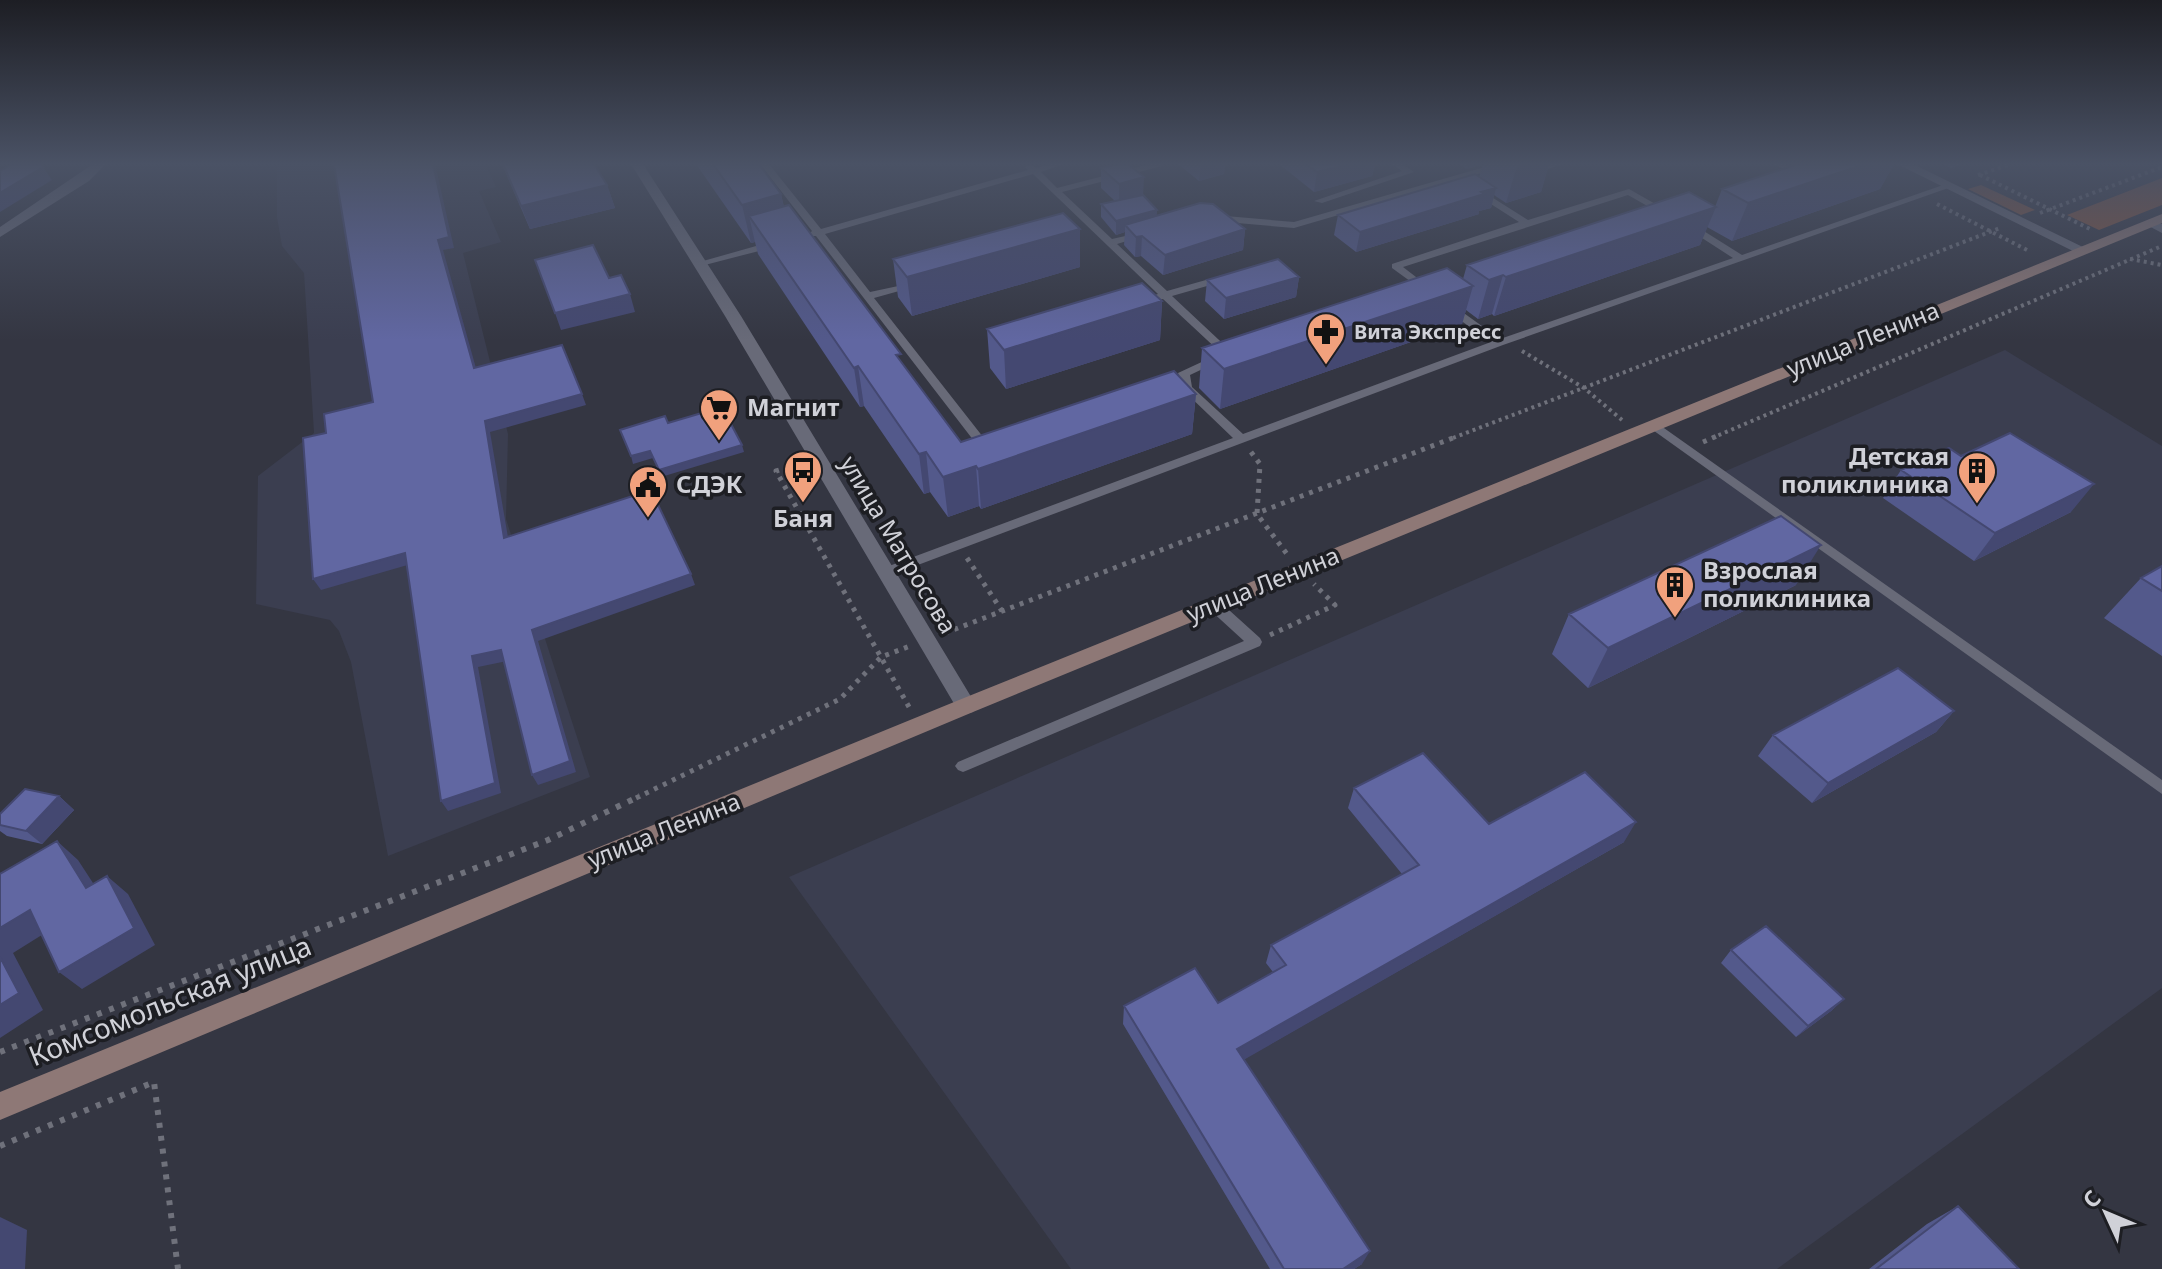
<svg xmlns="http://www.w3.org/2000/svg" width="2162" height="1269" viewBox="0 0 2162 1269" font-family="'Noto Sans',sans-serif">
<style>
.built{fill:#3b3e50}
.green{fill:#86533b}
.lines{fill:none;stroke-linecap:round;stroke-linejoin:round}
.path-far2{stroke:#6f717b;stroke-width:4;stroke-dasharray:3 4;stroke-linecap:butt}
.path-far1{stroke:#6f717b;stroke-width:5;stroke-dasharray:4 6;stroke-linecap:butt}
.path{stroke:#6f717b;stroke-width:6;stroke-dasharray:5 8;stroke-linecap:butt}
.service{fill:#686a78;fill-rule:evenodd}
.minor{fill:#686a78;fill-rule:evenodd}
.tertiary{fill:#686a78;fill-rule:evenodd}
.secondary{fill:#8e7876;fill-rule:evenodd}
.wall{fill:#53598b}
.shaded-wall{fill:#444871}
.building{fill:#6167a2;stroke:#444871;stroke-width:2}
.labels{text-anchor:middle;stroke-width:7;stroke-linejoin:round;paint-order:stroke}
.far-poi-label{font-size:20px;font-weight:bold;fill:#d0d1d8;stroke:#1d1e23;text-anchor:start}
.street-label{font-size:24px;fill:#d0d1d8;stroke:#1d1e23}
.poi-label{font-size:24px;font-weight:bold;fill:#d0d1d8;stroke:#1d1e23;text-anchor:start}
.near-street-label{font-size:28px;fill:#d0d1d8;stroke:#1d1e23}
</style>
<rect width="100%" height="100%" fill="#343642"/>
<path class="built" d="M277 164H485L496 187 479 191 501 242 463 253 508 434 506 519 590 777 388 856 351 662 339 631 330 620 256 604 258 476 314 433 304 273 282 246 277 217Z
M2005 350 2162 446V988L1777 1269H1071L789 877Z"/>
<path class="green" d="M2162 178V205L2099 230 2067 215Z
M1981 185 2035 210 2021 215 1968 189Z"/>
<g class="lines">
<path class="path-far2" d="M1978 175 2011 164
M1980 175 2090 229
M1937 204 2029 251
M2040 213 2162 167
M2130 259 2162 265
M1522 351 1584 388 1622 420
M1453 438 2000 228
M1712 438 2162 246"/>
<path class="path-far1" d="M1703 442 1717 436
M1251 452 1260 464 1257 514 1287 554
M798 464 776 471 909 707
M967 558 1002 611
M945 633 1458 436
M1270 635 1335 605 1314 584
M636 798 840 699 881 657 910 646"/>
<path class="path" d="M0 1052 548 840 640 796
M0 1146 154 1082 178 1269"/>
<path class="service" d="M760 164H769L821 229 1028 170 1025 167 1030 164 1036 168 1050 164H1063L1041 172 1057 188 1150 164H1163L1162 166 1062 192 1112 239 1143 232V236L1117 244 1167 291 1220 276H1228V280L1172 296 1234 354 1190 375 1192 387 1243 434 1491 342 1446 310V306H1454L1500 339 1733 258 1685 227V223H1691L1742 255 1946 184 1954 186 1503 345 886 577 879 572 881 569 1233 438 1183 390 1178 373 1221 353 1163 299 1135 305V301L1158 294 1033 174 825 234 870 292 917 282V286L874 298 994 451 992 454H984L816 236H811L809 234 812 231Z
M1392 164H1402L1414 172 1322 203 1314 201 1402 171Z
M1495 164H1509L1463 179 1528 220 1629 189 1673 214 1665 216 1628 195 1403 267 1429 287 1430 289 1425 292 1392 268V264L1519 222 1455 181 1294 228 1214 221 1209 218 1214 215 1294 222Z
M1523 164H1534L1538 167 1548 164H1562L1537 173Z
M1774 164H1785L1808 176 1800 178Z
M774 241 779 244 778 246 701 266 696 263Z
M1654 421 2162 780V794L1650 428 1648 425Z
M1214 600 1219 601 1260 638 1262 642 1260 646 968 770 963 772 958 770 955 766 958 762 1244 641 1209 609 1207 605Z"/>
<path class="minor" d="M93 164H106L89 181 0 237V227Z
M2150 219 2162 224V233L2143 223Z"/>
<path class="tertiary" d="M631 164H643L741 316 973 700 977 706 973 712 966 714 959 712 725 316Z
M1897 164H1913L2089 250 2082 254 2077 253Z"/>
<path class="secondary" d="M2162 214V223L973 712 0 1120V1092L959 700Z"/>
</g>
<path class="wall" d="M502 164H594L607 185 615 208 530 229Z
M696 164H759L781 194 784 207 961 442 1196 394 1192 434 981 509 979 506 948 517 930 492 924 494 864 406 860 407 758 254 755 242 751 243Z
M1178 164H1225L1224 174 1199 181Z
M1279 164H1375L1372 176 1314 192Z
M1459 164H1549L1541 192 1506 203 1494 195 1491 208 1479 211V214L1356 252 1334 235 1338 215 1479 177 1483 164 1467 169Z
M1798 164H1894L1880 189 1732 241 1707 227 1700 245 1494 316 1492 314 1478 319 1466 310 1462 324 1220 409 1199 388 1202 348 1463 279 1467 265 1715 207 1722 189Z
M1943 164H1963L1951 168Z
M1101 168 1143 195 1157 210 1156 216 1245 229 1243 250 1163 275 1141 256 1135 257 1124 245 1125 232 1116 235 1101 217V204L1115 201 1101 188Z
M1080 229V267L912 316 898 297 893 259Z
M1299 277 1296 297 1224 319 1205 301 1207 280Z
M1162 301 1160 340 1006 389 990 368 987 329Z
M1961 456 2071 512 1974 561 1883 498 1901 470Z
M2162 566V656L2104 618 2141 578Z
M1796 585 1588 688 1552 654 1569 614Z
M1954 711 1936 732 1812 803 1758 756 1773 735Z
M1354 788 1489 824 1624 842 1244 1059 1362 1264 1354 1269H1270L1123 1024 1124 1006 1218 1003 1273 972 1266 963 1271 945 1402 874 1348 808Z
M59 796 74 810 42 844 7 836 0 831V814Z
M1731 950 1844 999 1831 1011 1796 1037 1721 963Z
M1958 1206 2019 1269H1869L1927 1224Z"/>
<path class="shaded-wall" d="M41 164 52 180 0 212V193Z
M433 164H435L454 248 443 250 479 379 474 368 438 240Z
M1201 164H1225L1224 174 1199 181Z
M1350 164H1375L1372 176 1314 192 1317 172Z
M1468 164H1483L1467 169Z
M1523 164H1549L1541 192 1506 203 1517 166Z
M1865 164H1894L1880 189 1732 241 1748 203Z
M1144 177 1143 197 1119 204V184Z
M607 185 615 208 530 229 521 206Z
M1496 188 1491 208 1479 211V214L1356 252 1360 232Z
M781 194 789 232 749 216 755 242 751 243 742 205Z
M1716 207 1700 245 1494 316 1506 277Z
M1157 210 1156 223 1125 225V232L1116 235V221Z
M1080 229V267L912 316 907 277Z
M1245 229 1243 250 1163 275 1165 255Z
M1142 236 1141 256 1135 257 1136 237Z
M1503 275 1492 314 1478 319 1489 280Z
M1299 277 1296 297 1224 319 1226 298Z
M1473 286 1462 324 1220 409 1224 369Z
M630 294 635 312 561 330 555 313Z
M1162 301 1160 340 1006 389 1004 350Z
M858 366 864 406 860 407 854 368Z
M582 394 586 405 490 432 510 549 504 538 485 421Z
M1196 394 1192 434 981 509 978 469Z
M742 445 744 452 661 477 659 470Z
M650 451 653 458 633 464 631 456Z
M926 452 930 492 924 494 919 454Z
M976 466 979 506 948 517 943 477Z
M2094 484 2071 512 1974 561 1995 533Z
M1821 545 1796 585 1588 688 1608 648Z
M405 553 411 564 321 590 313 579Z
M691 574 695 585 538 641 576 772 538 785 532 775V630Z
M501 650 507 661 478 667 501 793 448 811 441 801 472 656Z
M1954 711 1936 732 1812 803 1828 783Z
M59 796 74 810 42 844 26 831Z
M1636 822 1624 842 1233 1066 1237 1049Z
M57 841 78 860 108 906 86 888Z
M107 876 128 894 155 945 82 989 59 972Z
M30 910 53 928 13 953 43 1010 0 1038V928Z
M1844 999 1831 1011 1796 1037 1808 1026Z
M0 1217 27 1230 25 1269H0Z
M1370 1251 1362 1264 1354 1269H1343Z"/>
<path class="building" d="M12 164H41L43 167 0 193V171Z
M334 164H433L449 237 438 240 474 368 562 345 582 394 485 421 504 538 651 490 691 574 532 630 570 761 532 775 501 650 472 656 495 783 441 801 405 553 313 579 303 438 326 433 324 414 373 402Z
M503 164H594L607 185 521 206Z
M713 164H759L781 194 742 205Z
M1119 164H1128L1144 177 1119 184 1101 168Z
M1306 164H1350L1317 172Z
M1798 164H1865L1748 203 1722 189Z
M1475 174 1496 188 1481 192 1484 194 1360 232 1338 215Z
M1689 192 1716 207 1506 277 1503 275 1489 280 1467 265Z
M1143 195 1157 210 1116 221 1101 204Z
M1200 203 1213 204 1245 229 1165 255 1142 236 1136 237 1125 225Z
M789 205 901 354 896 355 961 442 1174 371 1196 394 978 469 976 466 943 477 926 452 919 454 858 366 854 368 749 216Z
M1063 213 1080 229 907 277 893 259Z
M593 245 609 278 621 275 630 294 555 313 535 260Z
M1278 259 1299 277 1226 298 1207 280Z
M1447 268 1473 286 1224 369 1202 348Z
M1142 283 1162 301 1004 350 987 329Z
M722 407 742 445 659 470 650 451 631 456 620 430 665 416 668 423Z
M2010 433 2094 484 1995 533 1901 470 1949 448 1961 456Z
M1781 516 1821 545 1608 648 1569 614Z
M2162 566V591L2141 578Z
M1898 668 1954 711 1828 783 1773 735Z
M1423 753 1489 824 1585 772 1636 822 1237 1049 1370 1251 1343 1269H1284L1124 1006 1195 968 1218 1003 1286 965 1271 945 1419 865 1354 788Z
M25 789 59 796 26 831 0 825V814Z
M57 841 86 888 107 876 134 928 59 972 30 910 0 928V874Z
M1766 926 1844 999 1808 1026 1731 950Z
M0 957 19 993 0 1005Z
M1958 1206 2019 1269H1876Z"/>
<linearGradient id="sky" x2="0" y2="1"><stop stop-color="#1d1e24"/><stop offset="0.48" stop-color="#4a5265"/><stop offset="1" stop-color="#4a5265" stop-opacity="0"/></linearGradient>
<rect width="2162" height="341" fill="url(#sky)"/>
<defs>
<symbol id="pharmacy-pin" viewBox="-11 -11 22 30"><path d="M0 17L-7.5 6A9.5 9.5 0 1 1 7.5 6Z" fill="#f1a17d" stroke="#1d1e23"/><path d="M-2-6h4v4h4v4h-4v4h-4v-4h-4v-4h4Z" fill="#111"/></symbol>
<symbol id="supermarket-pin" viewBox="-11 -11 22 30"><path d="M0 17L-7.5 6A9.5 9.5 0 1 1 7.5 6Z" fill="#f1a17d" stroke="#1d1e23"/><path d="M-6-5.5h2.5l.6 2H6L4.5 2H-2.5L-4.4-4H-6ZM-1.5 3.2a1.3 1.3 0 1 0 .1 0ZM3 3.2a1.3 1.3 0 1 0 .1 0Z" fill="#111"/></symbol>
<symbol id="bus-pin" viewBox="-11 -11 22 30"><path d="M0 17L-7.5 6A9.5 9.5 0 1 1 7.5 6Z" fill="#f1a17d" stroke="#1d1e23"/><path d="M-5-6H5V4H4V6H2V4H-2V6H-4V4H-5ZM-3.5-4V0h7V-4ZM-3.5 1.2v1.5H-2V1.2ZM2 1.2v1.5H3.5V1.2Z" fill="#111"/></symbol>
<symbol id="building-pin" viewBox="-11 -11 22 30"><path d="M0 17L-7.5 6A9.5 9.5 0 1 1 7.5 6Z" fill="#f1a17d" stroke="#1d1e23"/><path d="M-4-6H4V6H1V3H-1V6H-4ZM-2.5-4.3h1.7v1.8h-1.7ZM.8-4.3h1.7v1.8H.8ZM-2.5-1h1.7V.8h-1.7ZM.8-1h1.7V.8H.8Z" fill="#111"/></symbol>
<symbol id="civic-pin" viewBox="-11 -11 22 30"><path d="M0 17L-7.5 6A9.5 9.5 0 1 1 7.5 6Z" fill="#f1a17d" stroke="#1d1e23"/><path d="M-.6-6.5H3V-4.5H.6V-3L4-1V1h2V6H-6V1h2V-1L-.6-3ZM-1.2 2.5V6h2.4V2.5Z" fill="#111"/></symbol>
</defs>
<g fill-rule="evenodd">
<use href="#pharmacy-pin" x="1304" y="310" width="44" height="60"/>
<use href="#supermarket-pin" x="697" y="386" width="44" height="60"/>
<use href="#bus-pin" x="781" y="448" width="44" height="60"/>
<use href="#building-pin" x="1955" y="449" width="44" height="60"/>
<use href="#civic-pin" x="626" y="463" width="44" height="60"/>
<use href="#building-pin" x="1653" y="563" width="44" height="60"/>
</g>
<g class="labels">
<g class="far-poi-label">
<text x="1354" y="339">Вита Экспресс</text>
</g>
<g class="street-label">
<text transform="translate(1863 340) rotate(-22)" y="8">улица Ленина</text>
<text transform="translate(898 545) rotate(59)" y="8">улица Матросова</text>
<text transform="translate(1263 585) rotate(-22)" y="8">улица Ленина</text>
<text transform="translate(664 831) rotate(-22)" y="8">улица Ленина</text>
</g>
<g class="poi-label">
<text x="747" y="416">Магнит</text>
<text x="1949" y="465" text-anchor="end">Детская<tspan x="1949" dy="28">поликлиника</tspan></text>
<text x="676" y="493">СДЭК</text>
<text x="803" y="527" text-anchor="middle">Баня</text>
<text x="1703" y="579">Взрослая<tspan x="1703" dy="28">поликлиника</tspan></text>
</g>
<g class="near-street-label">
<text transform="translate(170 1001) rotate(-22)" y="10">Комсомольская улица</text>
</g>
</g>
<g transform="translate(2106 1213) rotate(314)" stroke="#1d1e23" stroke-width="6" paint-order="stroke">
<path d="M0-6L14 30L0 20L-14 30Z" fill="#d0d1d8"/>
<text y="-12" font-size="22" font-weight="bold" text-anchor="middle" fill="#d0d1d8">С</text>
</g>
</svg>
